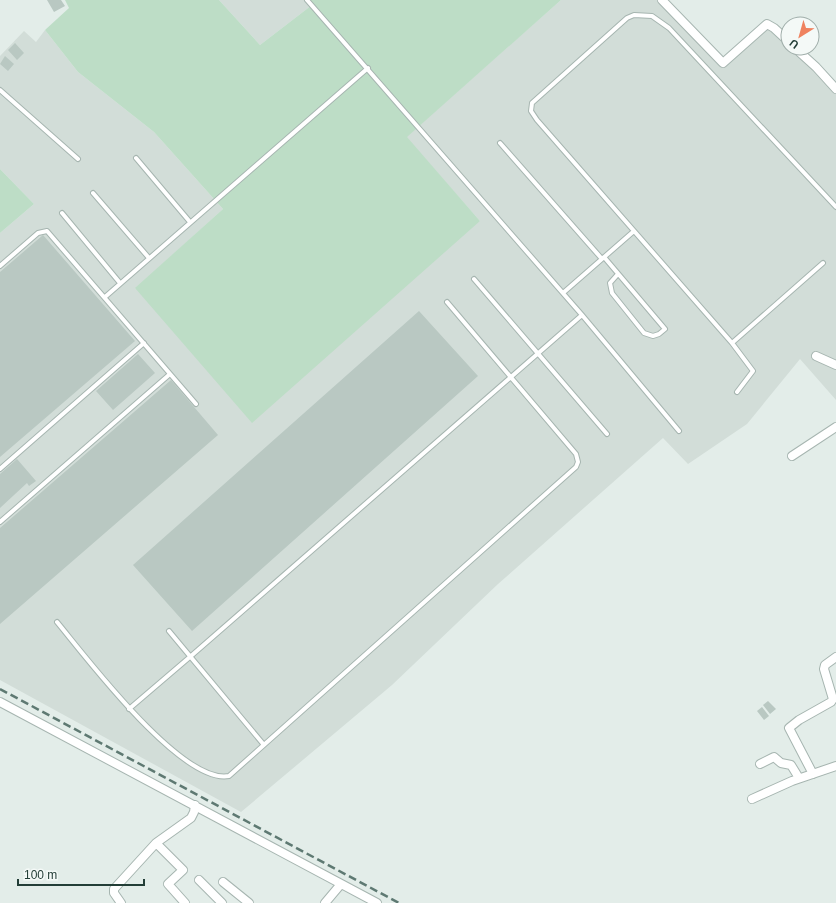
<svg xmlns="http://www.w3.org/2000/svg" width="836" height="903" viewBox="0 0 836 903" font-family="Helvetica,sans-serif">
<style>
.built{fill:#d2ddd8}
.green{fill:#bdddc6}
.building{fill:#b9c8c2}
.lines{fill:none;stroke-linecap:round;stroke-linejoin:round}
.lane-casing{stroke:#a6b5b0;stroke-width:6}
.street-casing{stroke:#a6b5b0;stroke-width:10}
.lane{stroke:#fff;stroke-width:4}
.street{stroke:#fff;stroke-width:8}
.rail{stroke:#5e7972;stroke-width:2.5;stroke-dasharray:8 4;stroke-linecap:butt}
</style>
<rect width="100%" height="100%" fill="#e3ede9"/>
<path class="built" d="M219 0H307L312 5 260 45Z
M561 0H662L723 63 767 24 788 41V48H795L836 90V400L800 359 747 424 688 464 663 438 498 584 392 685 241 812 0 680V233L34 204 0 169V56L24 31 36 42 45 30 78 72 154 132 223 209 135 289 480 221 406 137Z"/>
<path class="green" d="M65 0H219L260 45 312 5 307 0H561L407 137 480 221 252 423 135 288 223 209 154 132 78 72 45 30 69 8Z
M0 169 34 204 0 233Z"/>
<path class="building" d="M47 0H61L65 6 54 12Z
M15 43 24 53 17 60 8 50Z
M5 56 14 64 8 71 0 64Z
M43 235 135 341 0 457V272Z
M419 311 478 376 192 631 133 565Z
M138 354 155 373 113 410 96 391Z
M171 380 218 435 0 624V528Z
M17 459 36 481 29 486 27 483 0 508V474Z
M768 701 776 709 770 714 763 705Z
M762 707 769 716 764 720 757 711Z"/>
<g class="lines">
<defs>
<path id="lane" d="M307 0 582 315 679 431
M0 90 78 159
M500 143 602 259
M136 158 190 222
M93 193 149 258
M62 213 120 283
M604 257 665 329 659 334 653 336 644 333 612 293 610 283 618 274
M823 263 732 343 537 120 531 111 532 103 627 18 634 15 652 16 669 28 836 207
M0 266 38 233 47 231 196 404
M474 279 607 434
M563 293 634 231
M105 297 368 68
M732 343 753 371 737 392
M0 469 144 343
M0 522 170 374
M57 622C86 657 182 785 229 776L576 467 578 462 576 454 447 302
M169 631 264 745
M129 709 191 656 582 315"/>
<path id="street" d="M662 0 723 63 767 24 774 28 788 41
M795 48 816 67 836 89
M816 356 836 365
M792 456 836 427
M0 702 377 903
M760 764 774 757 781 763 791 765 799 778
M813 774 789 728 799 720 831 702 833 699 824 669 825 665 836 657
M752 799 792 781 836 766
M199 880 222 903
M223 882 249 903
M121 903 114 893V889L156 843
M185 903 168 884 183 870 156 843 191 818 194 812 195 805
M325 903 341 884"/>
</defs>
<use href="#lane" class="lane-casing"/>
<use href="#street" class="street-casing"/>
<use href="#lane" class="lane"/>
<use href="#street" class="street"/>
<path class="rail" d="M0 689 399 903"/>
</g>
<g transform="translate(800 36) rotate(217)"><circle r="19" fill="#f4f9f7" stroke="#a0aeaa"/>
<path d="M0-3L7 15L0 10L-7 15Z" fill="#ef825f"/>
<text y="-6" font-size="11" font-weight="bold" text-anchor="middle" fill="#233e37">U</text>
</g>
<path d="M18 879v6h126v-6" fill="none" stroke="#233e37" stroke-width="2"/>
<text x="24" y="879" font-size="12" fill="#233e37" stroke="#f4f9f7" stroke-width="3" paint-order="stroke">100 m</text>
</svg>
